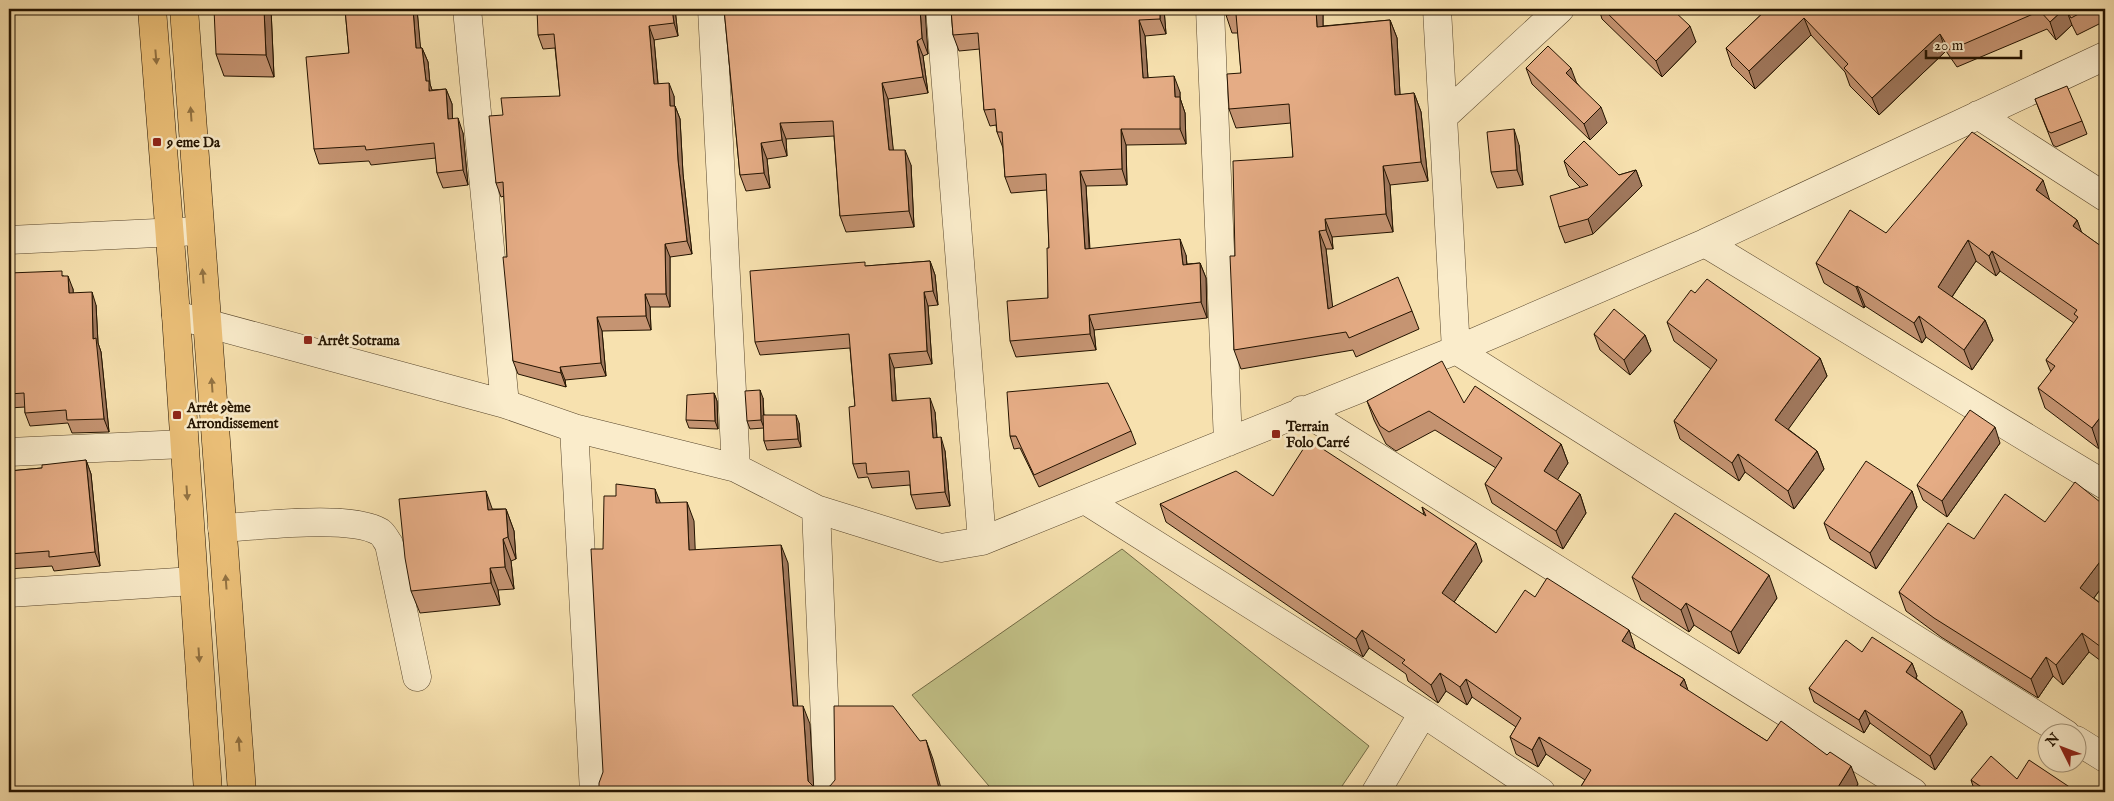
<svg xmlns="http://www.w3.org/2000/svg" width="2114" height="801" viewBox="0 0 2114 801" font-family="'IM FELL English',serif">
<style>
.green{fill:#c2c187;stroke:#726a44}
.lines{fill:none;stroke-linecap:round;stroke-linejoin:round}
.minor-casing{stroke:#58462c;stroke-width:29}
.highway-casing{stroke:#231300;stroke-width:29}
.minor{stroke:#faeccb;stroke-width:28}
.highway{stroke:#ecc078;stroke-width:28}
.wall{fill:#c59472;stroke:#231300}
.shaded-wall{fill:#a0785d;stroke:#231300}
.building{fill:#e5ac85;stroke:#231300}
.oneway{fill:#927242}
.poi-dot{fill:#8f2418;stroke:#faeccb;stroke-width:2}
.labels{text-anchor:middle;stroke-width:5;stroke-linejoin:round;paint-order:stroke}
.poi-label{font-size:14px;font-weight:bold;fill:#231300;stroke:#faeccb;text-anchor:start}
</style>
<rect width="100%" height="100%" fill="#f7e1af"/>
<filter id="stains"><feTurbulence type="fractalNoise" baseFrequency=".004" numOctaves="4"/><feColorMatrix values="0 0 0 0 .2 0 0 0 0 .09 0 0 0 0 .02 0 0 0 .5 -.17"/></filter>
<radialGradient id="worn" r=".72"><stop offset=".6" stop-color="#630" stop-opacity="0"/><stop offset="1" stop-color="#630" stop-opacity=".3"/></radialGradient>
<path class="green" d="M1122 549 1369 746 1338 792H994L912 695Z"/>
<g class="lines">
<defs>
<path id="minor" d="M467 9 505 404
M712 9 736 468
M940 9 982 541
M1210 9 1228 442
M1437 9 1456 350
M1978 115 2105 197
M1443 117 1560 9
M9 240 199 231
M1705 243 2105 485
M176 315 505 404 574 428 736 468 816 509 941 548 982 541 1456 350 1705 243 2105 56
M1456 350 2066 734
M1302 410 1913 792
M574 428 594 792
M9 452 184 444
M1085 500 1423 713 1541 792
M816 509 828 792
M222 528C259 526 350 514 380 532 384 535 386 540 389 544L417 677
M9 593 193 581
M2076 740 2105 758
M1376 792 1423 713"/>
<path id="highway" d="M152 9 176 315 208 792
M184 9 242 792"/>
</defs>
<use href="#minor" class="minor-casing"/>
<use href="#highway" class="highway-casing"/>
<use href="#minor" class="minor"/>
<use href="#highway" class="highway"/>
</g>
<path class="wall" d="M271 9 274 77 224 76 216 54Z
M345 9H417L420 48H422L428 62 430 84 432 90 446 89 452 104V118L463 133 468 185 443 188 437 173 436 158 371 165 369 161 319 164 314 149 349 53Z
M675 9 678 36 654 40 658 83 674 96V106H675L680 119 683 174 692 254 670 257V307H650L651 330 602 331 606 376 565 380 566 387 518 374 513 361 504 196 501 197 496 183 503 115 560 96 555 48 543 49 538 35Z
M724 9 924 10 928 54 923 56 928 93 888 99 893 150 911 165 914 227 846 232 840 216 834 136 786 139 787 156 767 159 770 188 746 191 740 175Z
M951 9H1164L1166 34 1145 36 1148 78 1180 92V98L1185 113 1186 144 1126 145 1127 185 1086 186 1090 249 1186 255 1187 264 1200 263 1206 278 1207 318 1094 330 1096 350 1016 357 1010 341 1048 298 1049 248 1047 190 1011 193 1005 177 1003 148 997 132 996 125 990 126 984 110 980 49 959 51 953 35Z
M1225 9H1323V26L1390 20 1397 38 1400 95 1414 93 1421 112 1428 181 1390 185 1393 232 1332 237 1333 249H1326L1332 307 1412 311 1419 329 1356 357 1353 350 1241 369 1234 350 1235 256 1293 157 1291 123 1236 128 1229 109 1241 73 1238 33H1232L1226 15Z
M1599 9H1672L1696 42 1662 77 1602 19Z
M1767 9H2105V21L2077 35 2072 25 2056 40 2047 29 1957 67 1946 51 1879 115 1850 86 1845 72 1811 35 1755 89 1732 66 1726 48Z
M1526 68 1577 83 1607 123 1590 140 1532 84Z
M2035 99 2082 121 2087 134 2056 147 2053 145Z
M1519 145 1523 185 1497 188 1491 172Z
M2105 151V168L2101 157Z
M1564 161 1619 175 1636 170 1642 186 1593 234 1565 243 1559 227 1580 187 1569 176Z
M2050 201 2077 220 2081 232 2105 249V441L2099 449 2045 408 2038 388 2051 372 2046 360 2074 323 2000 271 1996 276 1976 261 1952 297 1985 320 1993 340 1972 370 1926 337 1922 343 1865 306 1864 308 1824 283 1816 263 1886 233Z
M930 261 935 275 938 305 928 306 932 364 894 368 896 401 935 412 937 438 945 451 950 506 916 509 911 495 910 485 872 488 868 477 858 478 853 464 855 406 850 348 760 355 755 342 866 266Z
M9 273 64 276 73 289V293L96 305 98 343 101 352 109 432 72 433 68 423 30 426 25 413V407L9 408Z
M1695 293 1820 358 1827 376 1788 429 1817 451 1824 469 1794 509 1745 472 1739 481 1680 439 1674 421 1711 369 1674 341 1667 322Z
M1594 334 1645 335 1651 351 1630 375 1600 350Z
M714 393 717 401 718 429 689 428 686 420Z
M763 398 764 415 799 423 801 447 767 450 764 441V428L750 429 747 421Z
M1367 401 1464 403 1561 444 1568 463 1557 480 1580 494 1586 513 1563 549 1492 503 1485 484 1496 468 1435 430 1396 451 1386 444 1374 420Z
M1131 431 1136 444 1039 487 1020 448 1014 449 1010 436Z
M2000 443 1947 517 1923 500 1917 485Z
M86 460 91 474 100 566 54 571 52 566 9 569V471L42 468Z
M1912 491 1917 507 1876 569 1830 539 1824 523Z
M1273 496 1424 515 1422 507 1482 561 1454 602 1496 633 1535 597 1629 630 1635 649 1684 679 1688 691 1767 741 1858 784 1853 792H1582L1580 788 1585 780 1546 754 1538 767 1516 754 1510 737 1516 727 1472 697 1467 705 1446 691 1438 703 1408 681 1406 674 1369 648 1363 657 1166 522 1160 504Z
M2105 506V583L2094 598 2105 607V664L2089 652 2063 685 2053 676 2038 698 1941 637 1906 611 1899 592 1974 539 2045 522Z
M492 509H506L514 531 516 559 511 561 514 589 498 590 500 605 420 613 411 591Z
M1632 577 1777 598 1739 654 1694 625 1689 632 1641 600Z
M1862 652 1912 663 1917 676 1916 678 1967 724 1935 770 1870 723 1864 733 1814 702 1809 688Z
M2017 779 2075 792H1975L1971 780Z"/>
<path class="shaded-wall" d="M264 9H271L274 77 266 55Z
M413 9H417L422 63 416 48Z
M672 9H675L678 36 674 23Z
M920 9H925L928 54 922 38Z
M1160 9H1164L1166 34 1160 19Z
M1316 9H1323V45L1317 27Z
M2064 9H2066L2072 25 2056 40 2050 22Z
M1804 18 1811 35 1755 89 1749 71Z
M1139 20 1145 36 1149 93 1143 78Z
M1390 20 1397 38 1401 114 1395 95Z
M649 26 654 40 659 97 654 84Z
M1690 26 1696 42 1662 77 1656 61Z
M1940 34 1946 51 1879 115 1872 98Z
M917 41 923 56 928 93 923 77Z
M422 48 428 62 430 84 434 96 435 105 426 81Z
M1571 68 1577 84 1566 73Z
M1174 76 1180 92V98L1185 113 1186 144 1180 129 1175 97Z
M669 83 674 96 675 120 670 106Z
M882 83 888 99 895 166 889 150Z
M446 89 452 104 453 133 448 119Z
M1414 93 1421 112 1428 181 1421 162Z
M675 106 680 119 683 174 692 254 687 241 678 160Z
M1601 107 1607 123 1590 140 1584 124Z
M458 118 463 133 468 185 463 170Z
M780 123 786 139 787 156 782 140Z
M1121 129 1126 145 1127 185 1122 169Z
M1514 129 1519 145 1523 185 1517 170Z
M761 143 767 159 770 188 764 173Z
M905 150 911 165 914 227 909 211Z
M1383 166 1390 185 1393 232 1386 214Z
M1636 170 1642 186 1593 234 1588 219Z
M1080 171 1086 186 1090 265 1085 249Z
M2043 180 2050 201 2036 190Z
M1325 219 1332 237 1333 249 1326 230Z
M2077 220 2085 241 2073 226Z
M1319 231 1326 249 1335 327 1328 309Z
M1180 239 1186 255 1188 280 1183 265Z
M1968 240 1976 261 1945 307 1938 287Z
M665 244 670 257V307L666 294Z
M1992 251 2000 271 1996 276 1989 256Z
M930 261 935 275 938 305 933 291Z
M1200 263 1206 278 1207 318 1201 302Z
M68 276 73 289 74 306 69 293Z
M1857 286 1865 306 1864 308 1856 287Z
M92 292 96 305 98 343 101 352 109 432 104 419 93 339Z
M924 292 928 306 932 364 927 351Z
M645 294 650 307 651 330 646 316Z
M1089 315 1094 330 1096 350 1090 334Z
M1919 316 1926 337 1922 343 1914 323Z
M597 317 602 331 606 376 601 363Z
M1985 320 1993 340 1972 370 1964 350Z
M1645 335 1651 351 1630 375 1624 360Z
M889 354 894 368 897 415 892 401Z
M1820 358 1827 376 1782 438 1775 420Z
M560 367 565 380 566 387 561 373Z
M760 390 763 398 764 428 761 420Z
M714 393 717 401 718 429 715 421Z
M930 398 935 412 938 452 933 438Z
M796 415 799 423 801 447 798 439Z
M2102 415 2105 425V441L2099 449 2092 428Z
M1995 427 2000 443 1947 517 1942 501Z
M941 437 945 451 950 506 945 492Z
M1561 444 1568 463 1551 490 1544 471Z
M1817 451 1824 469 1794 509 1788 491Z
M1738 454 1745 472 1739 481 1732 463Z
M86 460 91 474 100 566 95 552Z
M655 489 662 507 656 503Z
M486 491 494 514 488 510Z
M1912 491 1917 507 1876 569 1870 553Z
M1580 494 1586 513 1563 549 1556 531Z
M687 502 694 521 696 568 689 550Z
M506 509 514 531 516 559 508 537Z
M503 539 511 561 514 589 505 567Z
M1476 543 1482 561 1448 611 1442 593Z
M781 545 788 563 799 724 793 706Z
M2105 555V583L2087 607 2080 588Z
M490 568 498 590 500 605 491 583Z
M1769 575 1777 598 1739 654 1731 632Z
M1686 603 1694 625 1689 632 1681 610Z
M1362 630 1369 648 1363 657 1356 639Z
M1629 630 1635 648 1629 658 1622 641Z
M2082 633 2089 652 2063 685 2056 665Z
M2046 657 2053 676 2038 698 2031 679Z
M1912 663 1917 676 1911 685 1906 672Z
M1440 673 1446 691 1438 703 1431 685Z
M1466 679 1472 697 1467 705 1460 687Z
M1684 679 1690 696 1680 685Z
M803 706 810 724 814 792 808 781Z
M1865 710 1870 723 1864 733 1859 720Z
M1962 711 1967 724 1935 770 1930 756Z
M1539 737 1546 754 1538 767 1532 750Z
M926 740 933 759 942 792H940Z
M1851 766 1858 784 1853 792H1835Z"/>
<path class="building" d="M214 9H264L266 55 216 54Z
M345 9H413L416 48H422L426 81H429V91L446 89 448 119 458 118 463 170 437 173 434 143 366 150 365 146 314 149 306 57 349 53Z
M537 9H672L674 23 649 26 654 84 669 83 670 106H675L678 160 687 241 665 244 666 294H645L646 316 597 317 601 363 560 367 561 373 513 361 503 257H507L503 182 496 183 489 116 503 115 501 98 560 96 554 34 538 35Z
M724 9H920L922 38 917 41 923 77 882 83 889 150H905L909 211 840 216 833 121 780 123 782 140 761 143 764 173 740 175Z
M951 9H1160V19L1139 20 1143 78 1174 76 1175 97H1180V129H1121L1122 169 1080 171 1085 249 1180 239 1183 265 1200 263 1201 302 1089 315 1090 334 1010 341 1007 301 1048 298 1047 248H1049L1046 174 1005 177 1002 132H997L995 109 984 110 978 33 953 35Z
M1225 9H1316L1317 27 1390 20 1395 95 1414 93 1421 162 1383 166 1386 214 1325 219 1326 230 1319 231 1328 309 1398 277 1412 311 1349 338 1346 332 1234 350 1230 256H1235L1233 161 1293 157 1289 104 1229 109 1227 74 1241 73 1236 14 1226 15Z
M1603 9H1672L1690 26 1656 61Z
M1767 9H2064L2050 22 2040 11 1950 50 1940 34 1872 98 1844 68 1848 64 1804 18 1749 71 1726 48Z
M2066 9H2088L2071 18Z
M1548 46 1571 68 1566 73 1601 107 1584 124 1526 68Z
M2067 86 2082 121 2051 133 2048 131 2035 99Z
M1514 129 1517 170 1491 172 1487 132Z
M1972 132 2043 180 2036 190 2077 220 2073 226 2105 249V417L2102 415 2092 428 2038 388 2055 366 2046 360 2078 317 2074 314 2077 310 1992 251 1989 256 1968 240 1938 287 1985 320 1964 350 1919 316 1914 323 1857 286 1856 287 1816 263 1850 210 1886 233Z
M1584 141 1619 175 1636 170 1588 219 1559 227 1550 196 1588 185 1564 161Z
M2105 151V160L2101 157Z
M930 261 933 291 924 292 927 351 889 354 892 401 930 398 933 438 941 437 945 492 911 495 909 471 867 474 866 463 853 464 849 407 855 406 849 334 755 342 750 271 865 262V266Z
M62 271V276H68L69 293 92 292 93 339 96 338 104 419 67 420 66 410 25 413 24 393 9 394V273Z
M1707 279 1820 358 1775 420 1817 451 1788 491 1738 454 1732 463 1674 421 1717 360 1667 322 1691 290 1695 293Z
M1614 309 1645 335 1624 360 1594 334Z
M1442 361 1464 403 1475 386 1561 444 1544 471 1580 494 1556 531 1485 484 1502 458 1429 411 1389 432 1380 426 1367 401Z
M1108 383 1131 431 1034 475 1016 436H1010L1007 392Z
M760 390 761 420 747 421 745 391Z
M714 393 715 421 686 420 687 395Z
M1970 410 1995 427 1942 501 1917 485Z
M763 415H796L798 439 764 441Z
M1309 440 1426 516 1422 507 1476 543 1442 593 1496 633 1525 590 1535 597 1547 578 1629 630 1622 641 1684 679 1680 685 1767 741 1781 721 1827 755 1830 752 1851 766 1835 792H1628L1621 788 1619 792H1587L1580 788 1591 770 1539 737 1532 750 1510 737 1521 718 1466 679 1460 687 1440 673 1431 685 1402 663 1405 660 1362 630 1356 639 1160 504 1236 471 1273 496Z
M86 460 95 552 49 557V551L9 554V471L42 468V465Z
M1866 461 1912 491 1870 553 1824 523Z
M2075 482 2105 506V555L2080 588 2105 607V650L2082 633 2056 665 2046 657 2031 679 1934 618 1899 592 1948 523 1974 539 2005 494 2045 522Z
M616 484 655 489 656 503 687 502 689 550 781 545 793 706H803L808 781 814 787 822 789 830 786 835 780 834 706H893L920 741 926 740 940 792H599V783L603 772 591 549H603L604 496H616Z
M486 491 488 510 506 509 508 537 503 539 505 567 490 568 491 583 411 591 405 558 399 499Z
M1675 513 1769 575 1731 632 1686 603 1681 610 1632 577Z
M1872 637 1912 663 1906 672 1962 711 1930 756 1865 710 1859 720 1809 688 1846 640 1862 652Z
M1991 756 2017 779 2029 760 2074 790 2072 792H1989L1971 780Z"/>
<defs><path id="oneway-solid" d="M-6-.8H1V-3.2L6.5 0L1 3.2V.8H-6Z" transform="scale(1.25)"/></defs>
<g class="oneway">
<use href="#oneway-solid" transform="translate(156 57) rotate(85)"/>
<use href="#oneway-solid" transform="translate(191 114) rotate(-94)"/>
<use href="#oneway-solid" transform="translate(203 276) rotate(-95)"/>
<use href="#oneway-solid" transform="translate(212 385) rotate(-94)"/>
<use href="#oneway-solid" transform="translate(187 493) rotate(86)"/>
<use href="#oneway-solid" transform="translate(226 582) rotate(-94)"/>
<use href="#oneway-solid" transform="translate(199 655) rotate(86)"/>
<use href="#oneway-solid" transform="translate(239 744) rotate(-94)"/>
</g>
<g class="poi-dot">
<rect x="152" y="137" width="10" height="10" rx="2.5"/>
<rect x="303" y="335" width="10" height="10" rx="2.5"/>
<rect x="172" y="410" width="10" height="10" rx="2.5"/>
<rect x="1271" y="429" width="10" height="10" rx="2.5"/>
</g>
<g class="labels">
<g class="poi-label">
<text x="167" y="147">9 eme Da</text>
<text x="318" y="345">Arrêt Sotrama</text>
<text x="187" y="412">Arrêt 9ème<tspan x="187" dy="16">Arrondissement</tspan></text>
<text x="1286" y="431">Terrain<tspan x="1286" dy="16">Folo Carré</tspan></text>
</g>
</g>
<rect width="2114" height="801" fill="none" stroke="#f7e1af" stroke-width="30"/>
<rect x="10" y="10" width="2094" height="781" fill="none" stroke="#231300" stroke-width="2.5"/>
<rect x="15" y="15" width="2084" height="771" fill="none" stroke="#231300"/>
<g transform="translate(2062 748) rotate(312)"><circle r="24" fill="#faeccb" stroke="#a4957a"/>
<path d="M0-4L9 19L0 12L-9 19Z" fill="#8f2418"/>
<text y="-8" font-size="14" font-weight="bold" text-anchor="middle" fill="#231300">N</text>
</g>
<path d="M1926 50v8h95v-8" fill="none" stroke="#231300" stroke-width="2.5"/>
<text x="1934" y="50" font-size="15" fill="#231300" stroke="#faeccb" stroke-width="4" paint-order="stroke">20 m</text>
<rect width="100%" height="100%" filter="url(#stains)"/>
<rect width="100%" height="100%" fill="url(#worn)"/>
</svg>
